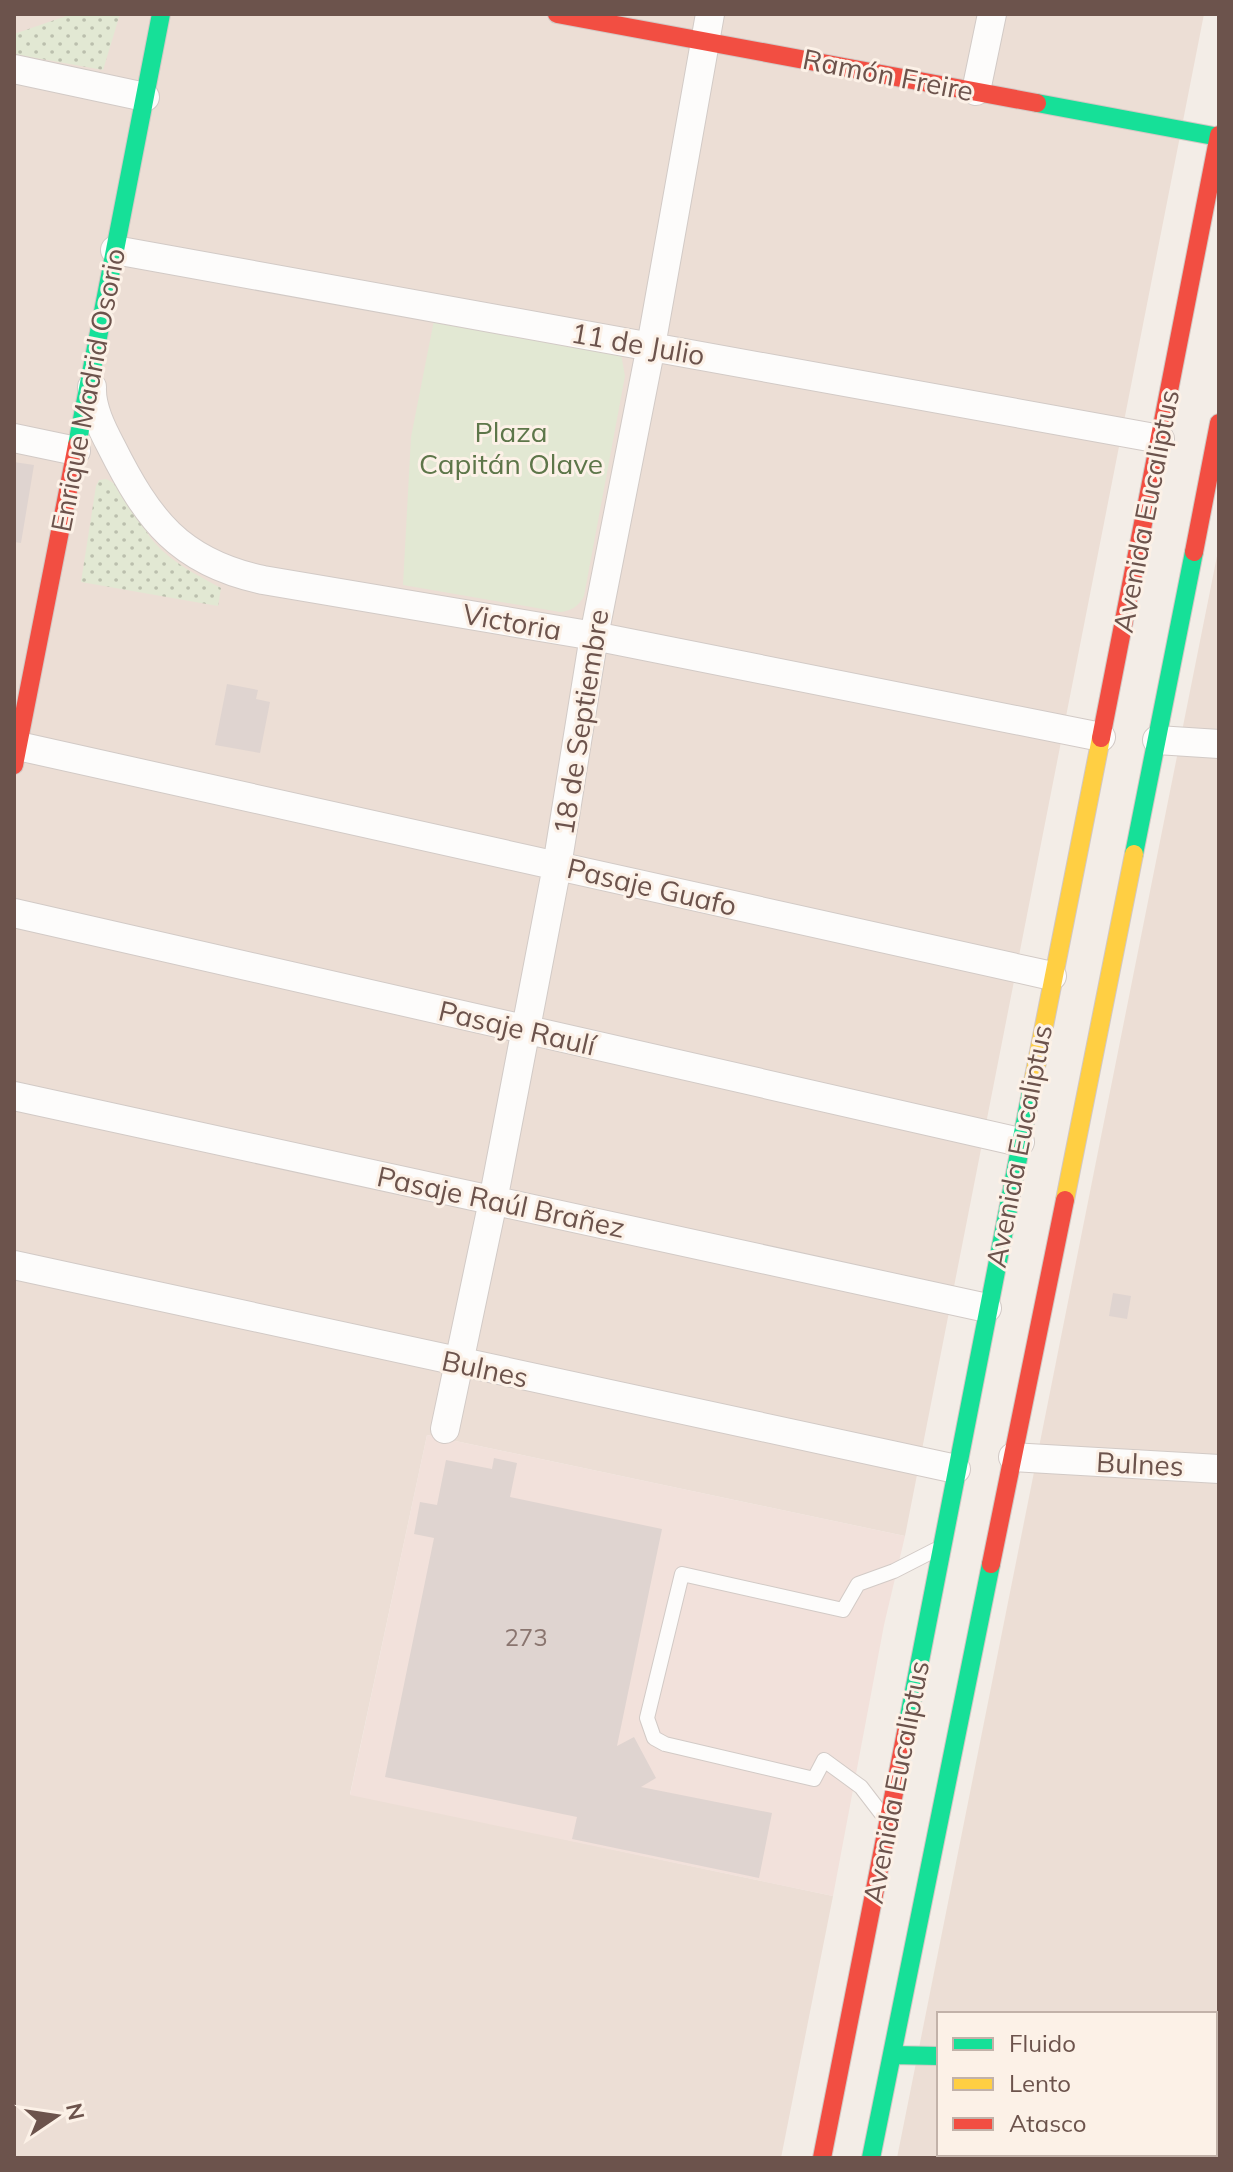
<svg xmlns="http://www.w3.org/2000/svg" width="1233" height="2172" viewBox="0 0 1233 2172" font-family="Mulish,sans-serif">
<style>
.residential{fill:#ecded5;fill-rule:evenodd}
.commercial{fill:#f2e1db}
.grass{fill:url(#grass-dots)}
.park{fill:#e2e8d3}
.building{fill:#dfd4d0}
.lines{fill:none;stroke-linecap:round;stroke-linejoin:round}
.lane-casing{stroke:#d2cac6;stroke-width:16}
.street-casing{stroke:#d2cac6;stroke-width:30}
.fast-casing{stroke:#d2c8c4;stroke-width:20}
.slow-casing{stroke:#d2c8c4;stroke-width:20}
.jam-casing{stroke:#d2c8c4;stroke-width:20}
.lane{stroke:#fdfcfb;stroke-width:14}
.street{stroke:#fdfcfb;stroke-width:28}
.fast{stroke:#16e098;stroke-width:18}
.slow{stroke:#ffcf43;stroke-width:18}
.jam{stroke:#f24e42;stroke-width:18}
.labels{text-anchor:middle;stroke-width:6;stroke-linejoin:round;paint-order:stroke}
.number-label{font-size:24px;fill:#8a756f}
.street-label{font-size:28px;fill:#6c534c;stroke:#fcf1e7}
.park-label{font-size:28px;fill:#5d7649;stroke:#fcf1e7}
</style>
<defs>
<pattern id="grass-dots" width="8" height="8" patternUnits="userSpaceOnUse" patternTransform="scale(2)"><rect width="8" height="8" fill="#e2e8d3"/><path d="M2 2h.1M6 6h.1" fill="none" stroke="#bbbfad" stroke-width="1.8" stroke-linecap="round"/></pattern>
</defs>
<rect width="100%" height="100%" fill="#f3ede7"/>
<path class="residential" d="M14 14H1204L905 1536 427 1435 350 1794 833 1896 781 2158H14Z
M1219 546V2158H897ZM939 2014H1215V2154H939Z"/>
<path class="commercial" d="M427 1435 905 1536 884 1625 833 1896 350 1795Z"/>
<path class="grass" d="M72 14H120L103 70 14 54V34Z
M106 479C130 489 138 524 154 542 172 563 197 575 221 588L218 606 81 582 96 486 99 480Z"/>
<path class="park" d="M435 315 621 354 625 376 584 596C579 606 571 611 560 612L403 585 411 437Z"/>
<path class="building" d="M14 462 34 465 21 543 14 542Z
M227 684 258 690 256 699 270 702 260 753 215 745Z
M1113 1293 1131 1296 1127 1319 1109 1316Z
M494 1458 517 1463 510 1497 662 1529 617 1746 634 1737 656 1778 641 1787 772 1813 759 1878 572 1839 577 1817 385 1777 434 1538 414 1534 420 1502 437 1505 446 1460 492 1469Z
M991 2154H1032V2158H990Z"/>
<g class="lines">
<defs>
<path id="lane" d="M881 1813 861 1787 824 1760 814 1779 665 1744 654 1738 647 1718 682 1574 843 1610 858 1584 894 1571 935 1550"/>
<path id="street" d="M14 69 145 97
M976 91 992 14
M115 250 1160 439
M92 387C91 407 102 429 111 446 148 520 179 562 263 580L594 636 1101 737
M14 438 76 451
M1157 740 1219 744
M18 746 1052 976
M14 913 1020 1142
M14 1096 987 1308
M14 1265 956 1469
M445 1429 493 1201 557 866 594 636 651 346 710 14
M1013 1457 1219 1469"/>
<path id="fast" d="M1037 103 1219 137
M77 445 161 14
M1134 854 1194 552
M908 1722 1031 1092
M892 2055 939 2056
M871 2158 991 1564"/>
<path id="slow" d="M1031 1092 1101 738
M1065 1200 1134 854"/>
<path id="jam" d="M557 14 1037 103
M1194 552 1219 423
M1101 738 1219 135
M14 765 77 445
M991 1564 1065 1200
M1215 2069H1219
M822 2158 908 1722"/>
</defs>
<use href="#lane" class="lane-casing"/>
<use href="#street" class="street-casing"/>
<use href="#fast" class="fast-casing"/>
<use href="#slow" class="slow-casing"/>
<use href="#jam" class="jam-casing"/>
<use href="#lane" class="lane"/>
<use href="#street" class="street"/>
<use href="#fast" class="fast"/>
<use href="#slow" class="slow"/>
<use href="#jam" class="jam"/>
</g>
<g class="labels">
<g class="number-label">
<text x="526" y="1646">273</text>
</g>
<g class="street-label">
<text transform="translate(888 75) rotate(11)" y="10">Ramón Freire</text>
<text transform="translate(638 344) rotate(10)" y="10">11 de Julio</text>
<text transform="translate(88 390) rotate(-79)" y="10">Enrique Madrid Osorio</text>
<text transform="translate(1146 511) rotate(-79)" y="10">Avenida Eucaliptus</text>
<text transform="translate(512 622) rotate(10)" y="10">Victoria</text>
<text transform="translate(581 722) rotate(-81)" y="10">18 de Septiembre</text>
<text transform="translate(652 887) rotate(13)" y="10">Pasaje Guafo</text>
<text transform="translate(517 1028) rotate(13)" y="10">Pasaje Raulí</text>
<text transform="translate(1019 1146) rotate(-79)" y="10">Avenida Eucaliptus</text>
<text transform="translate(501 1202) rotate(12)" y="10">Pasaje Raúl Brañez</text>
<text transform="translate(485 1369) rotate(12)" y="10">Bulnes</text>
<text transform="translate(1140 1464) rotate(3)" y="10">Bulnes</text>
<text transform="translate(896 1782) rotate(-79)" y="10">Avenida Eucaliptus</text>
</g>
<g class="park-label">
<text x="511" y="442">Plaza<tspan x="511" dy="32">Capitán Olave</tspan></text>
</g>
</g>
<rect width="1233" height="2172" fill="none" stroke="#6c534c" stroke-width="32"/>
<rect x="937" y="2012" width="280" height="144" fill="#fcf1e7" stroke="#c2b2a9" stroke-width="2"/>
<rect x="953" y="2038" width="40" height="12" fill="#16e098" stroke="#c2b2a9" stroke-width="2"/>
<text x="1009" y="2052" font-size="24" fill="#6c534c">Fluido</text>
<rect x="953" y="2078" width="40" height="12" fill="#ffcf43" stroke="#c2b2a9" stroke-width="2"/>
<text x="1009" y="2092" font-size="24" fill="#6c534c">Lento</text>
<rect x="953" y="2118" width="40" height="12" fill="#f24e42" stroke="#c2b2a9" stroke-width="2"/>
<text x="1009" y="2132" font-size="24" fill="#6c534c">Atasco</text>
<g transform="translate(56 2116) rotate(77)" stroke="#fcf1e7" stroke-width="6" paint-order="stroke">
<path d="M0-6L14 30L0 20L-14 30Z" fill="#6c534c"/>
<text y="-12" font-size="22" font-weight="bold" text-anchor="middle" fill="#6c534c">N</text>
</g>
</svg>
